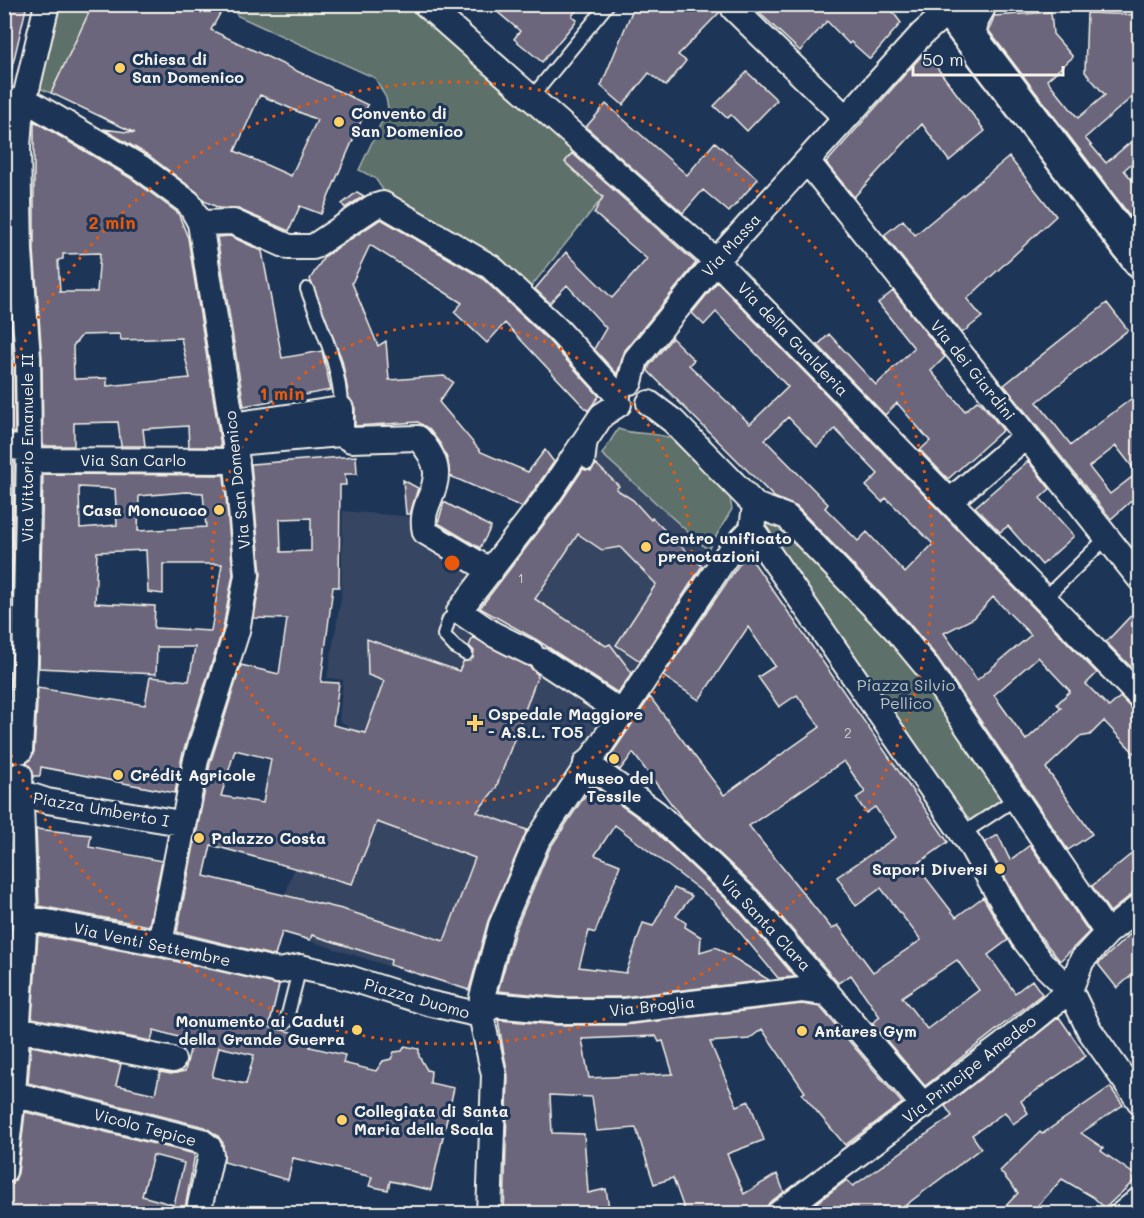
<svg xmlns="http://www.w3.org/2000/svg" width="1144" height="1218" viewBox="0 0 1144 1218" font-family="Mali,sans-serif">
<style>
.built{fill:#354462}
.green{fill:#5d706b;stroke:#a8b0aa;stroke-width:1.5}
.building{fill:#6c667b;stroke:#f4f1e8;stroke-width:1.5;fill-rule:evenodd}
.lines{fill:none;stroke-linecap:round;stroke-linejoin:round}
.lane-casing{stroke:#f4f1e8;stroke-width:16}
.street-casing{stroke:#f4f1e8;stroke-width:28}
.secondary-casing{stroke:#f4f1e8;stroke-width:38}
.lane{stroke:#1d3557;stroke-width:12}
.street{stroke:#1d3557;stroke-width:24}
.secondary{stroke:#1d3557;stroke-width:33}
.ring{fill:none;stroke:#e8590c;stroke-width:3;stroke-dasharray:3 6}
.poi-dot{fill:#ffd166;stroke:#1d3557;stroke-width:2}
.labels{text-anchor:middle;stroke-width:6;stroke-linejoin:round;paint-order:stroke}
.number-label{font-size:14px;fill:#d2cecd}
.poi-label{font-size:16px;font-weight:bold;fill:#f4f1e8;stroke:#1d3557;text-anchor:start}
.street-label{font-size:16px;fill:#f4f1e8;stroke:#1d3557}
.park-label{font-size:16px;fill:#bfc4bc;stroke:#1d3557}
.centre{fill:#e8590c;stroke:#1d3557;stroke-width:3}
.ring-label{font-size:18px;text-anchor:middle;font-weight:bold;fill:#e8590c;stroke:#1d3557;stroke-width:6;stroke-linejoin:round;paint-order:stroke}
</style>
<rect width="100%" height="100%" fill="#1d3557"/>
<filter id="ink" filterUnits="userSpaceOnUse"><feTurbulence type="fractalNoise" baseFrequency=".0167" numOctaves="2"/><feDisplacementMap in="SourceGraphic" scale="12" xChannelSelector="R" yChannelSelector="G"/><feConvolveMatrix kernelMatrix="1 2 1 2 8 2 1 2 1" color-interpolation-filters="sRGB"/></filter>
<g filter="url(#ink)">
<path class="built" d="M586 449 602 454 715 555 545 813 478 995 282 932 276 911 282 894 286 892 304 839 321 820 348 726 339 721 343 680 327 678 341 598 343 511 417 517 471 569 459 611Z"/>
<path class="green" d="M61 5H93L51 93 39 88Z
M228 5H408L577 148 565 163 603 197 530 288 385 193 375 178 359 170 388 108 386 98 375 78 238 16Z
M618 429C636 436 653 431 670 438L729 492 732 509 708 550 602 454Z
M755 505 787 517 897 631 1015 799 962 834 752 529Z"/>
<path class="building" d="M4 4H27L11 72 4 71Z
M93 4H213L222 10 211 30 368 105 321 214 300 206 289 231 238 209 219 208 204 201 197 192 148 155 103 129 135 133 51 93ZM260 95 317 120 291 176 235 151Z
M488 4H581L572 16 577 20 542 62 514 39 520 31Z
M635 4H721L720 12 678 55 686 61 666 86 649 73 623 105 601 86Z
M750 4H887L901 23 870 59 851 42 849 44 827 21 800 51Z
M1051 12 1053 34 1073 57 1047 80 1078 118 1105 95 1085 72 1087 13 1140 15V90L1085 138 1106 163 1140 134V156L1124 170 1140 190V229L989 31 994 16Z
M925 52 985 131 949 161 922 124 854 197 826 163Z
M747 72 777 100 747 131 731 115 727 118 714 106Z
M606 104 687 175 715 142 758 179 729 212 703 190 683 213 586 127Z
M34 121 132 179 178 213 188 238 221 447H189L188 426 143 429 145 446H121L118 422 74 423V446H43L42 358 34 250ZM100 253 97 292H60L58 260 63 259V254ZM120 334 121 340 181 338 190 378 107 386V378L74 379 73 346 82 335Z
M572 153 696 263 625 350 617 374 594 349 606 328 567 285 550 303 535 289 566 252 612 298 647 259 594 213 603 197 565 162Z
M1009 157 1056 216 967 299 982 317 962 333 884 235 903 220 915 235Z
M4 186 6 252 14 359 15 433H4Z
M357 192 364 196 345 208 342 204Z
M381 219 482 278 548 340 599 396 588 411 505 323 487 343 454 312 462 303 370 245 352 283 378 346 386 341 389 380 444 376 453 382 439 402 481 452 528 472 545 450 554 462 522 507 450 476 448 461 441 445 429 429 418 422 355 426V408L349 397 342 360 310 279 324 257Z
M230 236 262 251 282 358 322 351 331 390 244 406 217 237Z
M717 282 1097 673 1086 684 1109 707 1120 697 1130 707 1140 711V759L1104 721 1090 735 1079 737 1046 768 1092 834 1068 850 938 658 908 622 797 507 774 497 648 371 649 366 672 338 694 360 689 365 750 424 788 387 716 312 704 325 692 313ZM788 417 817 447 835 429 878 474 866 486 882 502 886 498 933 544 905 573 867 532 858 541 825 508 828 504 765 440ZM993 597 1031 635 977 680 944 633 974 618ZM1038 657 1070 691 1057 704 1061 708 1026 740 994 695Z
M893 291 945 357 931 371 965 411 977 401 981 403 1003 430 948 479 920 450 930 441 897 403 885 415 818 345 829 334 876 385 914 348 878 303Z
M1107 303 1128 330 1037 402 1071 445 1140 392V493L1111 519 1004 385ZM1116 446 1137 473 1110 494 1089 467Z
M356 456 357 474H345L346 485H340L339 587H333L321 682 339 683 333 725 365 733 384 681 368 675 367 639 459 671 463 662 473 658 474 651 469 646 473 637 530 667 538 675 496 788 477 812 527 830 488 921 469 990 390 965 391 960 312 935 310 940 282 932 275 956 177 932 210 764 241 665 279 674 287 619 254 618 261 574 251 464ZM311 518V551L281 552 280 519ZM235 750 271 759 263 803 221 796ZM377 822 475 858 444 941 342 909 204 876 211 845 352 884Z
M4 461 14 462 12 597 4 598Z
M1028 461 1050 489 1040 498 1074 536 1042 565 1008 526 1000 532 975 507Z
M596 464 619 486 616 489 633 500 651 520 652 518 702 566 640 661 616 645 656 584 620 547 602 550 578 534 535 599 606 646 610 644 632 673 618 693 537 640 480 608 558 506 583 469 591 471Z
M43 474 224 475 233 574 223 628 182 756 175 793 41 767 40 776H34L27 763 34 752 38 688 145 705 150 677 189 681 195 647H157L156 674 39 668ZM79 487 115 489 117 525 80 528ZM186 492 203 493 206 527 138 531 139 496ZM146 550 148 592 163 594V564H222L211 631 154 628 155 606 95 603 97 552Z
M403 480 418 488 410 514H406Z
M444 502 491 527 480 548 438 523Z
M742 560H752L948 842 916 865 956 917 983 897 1008 940 988 955 1015 993 1032 980 1042 994 925 1086 872 1023 880 1017 851 975 838 983 759 891 682 818 633 753 620 770 607 761 650 697 724 795 820 727 797 695 779 707 758 677 775 666 748 627 699 700 663 676ZM844 761 865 792 856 798 866 813 875 807 896 837 837 877 856 906 881 888 921 940 873 972 838 925 832 929 749 826ZM957 960 979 990 927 1029 902 997Z
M1140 606V676L1106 642Z
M4 671H10L6 750 12 763 6 774Z
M592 785 647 824 738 910 795 977 778 978 714 901 615 825 595 855 620 865 595 933 589 931 579 967 626 973 643 923 653 926 674 888 692 896 676 916 686 923 685 927 701 937 700 952 716 947 769 980 623 997H559L498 991 515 931 550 848Z
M4 827 8 828 11 918 4 1009Z
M36 829 91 835 89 847 162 861 149 926 39 906Z
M998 835 1010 860 1030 845 1089 932 1060 961 1035 930 985 842Z
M1140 847V892L1131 895 1110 912 1092 886Z
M1140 925V968L1117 988 1098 964Z
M38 935 157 957 279 985 269 1027 312 1037 310 1047 345 1055 343 1063 376 1071 383 1061 391 1059 394 1052 402 1051 405 1046 419 1049V1056L427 1070 431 1071 430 1083 454 1088 431 1190 390 1181 388 1190 369 1186 372 1177 293 1158 288 1180 224 1162 223 1143 218 1136 205 1127 28 1083 31 1046 121 1064 116 1085 155 1094 160 1072 171 1074 185 1071 192 1041 154 1030 151 1041 32 1018ZM219 1047 254 1055 246 1084 212 1077Z
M802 1004 820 1007 902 1103 845 1145 802 1094 805 1092 762 1029 749 1039 710 1042 737 1106 749 1101 764 1140 727 1154 744 1194 777 1174 784 1192 769 1203 764 1214H686L673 1178 654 1184 636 1128 597 1131 592 1097 550 1095 552 1133 584 1134 588 1193 606 1189 610 1214H504L508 1076 498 1020 558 1025H624ZM656 1036 659 1042 663 1041 673 1074 589 1078 582 1039Z
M1059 1017 1086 1056 1021 1101 1028 1113 1013 1124 1005 1112 972 1135 981 1148 894 1214H802L847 1180 853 1186 952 1116 945 1106Z
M1110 1087 1123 1105 1081 1133 1103 1148 1101 1151 1138 1177 1105 1208 1093 1197 1062 1179 1030 1214H998L1018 1193 1000 1171 1040 1132 1042 1134Z
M25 1112 195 1154 184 1214H4L6 1185 15 1180 18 1173ZM153 1155 184 1163 174 1205 142 1196Z"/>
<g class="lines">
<defs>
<path id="lane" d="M4 92 26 100
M531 98 608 4
M307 289C321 328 341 367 341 409
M588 463 591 439
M1045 598 1106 538
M459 611 449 619 444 635 455 647 466 654
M962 834 1015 799
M286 1022 300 967"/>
<path id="street" d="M425 4 716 261 1140 697
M734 9 846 118
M972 39 977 18 985 4
M26 100 140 167 189 203 200 223 235 443 247 575 237 631 196 760 160 943
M807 161 1140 579
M200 223 233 222 289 247H313L373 207 383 204 491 267 558 330 618 396
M630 382 636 359 716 261 922 34 949 10
M649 403 673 421 755 505 787 517 897 631 926 666 1107 933
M232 425 341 409V434L235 443
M341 434 351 440 418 438C459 482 416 497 425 532L491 571
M4 447 29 448
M29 460 237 461
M950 501 1026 436
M755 505 752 529 971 846 1023 938 1042 963 1070 990 1090 1031 1140 1102
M531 653 493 634 459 611 547 497 602 415 619 404
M543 661 622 713
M20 751 25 663 29 448 28 358 20 251 18 147 20 119 47 4
M586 763 656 813 748 900 924 1106
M7 788 47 801 181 823
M25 918 160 943 278 971 300 967 349 978 428 1003 481 1015
M481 1015 493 1005 558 1011H624L802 990 826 993
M17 1029 173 1060
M13 1094 201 1141 209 1147 211 1155 198 1214
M4 1171 13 1094 25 918 20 775
M489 1214 494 1075 481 1015 482 997 501 926 537 841 727 555 752 529
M778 1214 1003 1045 1070 990 1082 960 1107 933 1140 906
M1122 1214 1140 1199"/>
<path id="secondary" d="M945 4 1140 261"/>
</defs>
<use href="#lane" class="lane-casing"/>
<use href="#street" class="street-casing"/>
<use href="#secondary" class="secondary-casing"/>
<use href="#lane" class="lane"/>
<use href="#street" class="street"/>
<use href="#secondary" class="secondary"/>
</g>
</g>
<g class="ring">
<circle cx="452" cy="563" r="240"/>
<path d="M6 383A481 481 0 1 1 6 743"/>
</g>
<g class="poi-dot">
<circle cx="120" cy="68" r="6"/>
<circle cx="339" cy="122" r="6"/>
<circle cx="219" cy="510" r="6"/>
<circle cx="646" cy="547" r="6"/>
<path d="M472 714h6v6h6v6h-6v6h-6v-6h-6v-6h6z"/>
<circle cx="614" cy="759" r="6"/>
<circle cx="118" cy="775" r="6"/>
<circle cx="199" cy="838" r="6"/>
<circle cx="1000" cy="869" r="6"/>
<circle cx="357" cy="1030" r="6"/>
<circle cx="802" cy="1031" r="6"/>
<circle cx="342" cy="1120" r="6"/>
</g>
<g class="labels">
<g class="number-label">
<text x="521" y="583">1</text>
<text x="848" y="738">2</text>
</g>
<g class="poi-label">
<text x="132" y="65">Chiesa di<tspan x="132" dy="18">San Domenico</tspan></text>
<text x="351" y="119">Convento di<tspan x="351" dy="18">San Domenico</tspan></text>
<text x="207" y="516" text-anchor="end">Casa Moncucco</text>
<text x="658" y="544">Centro unificato<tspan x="658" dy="18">prenotazioni</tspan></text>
<text x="488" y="720">Ospedale Maggiore<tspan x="488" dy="18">- A.S.L. TO5</tspan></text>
<text x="130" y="781">Crédit Agricole</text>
<text x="614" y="784" text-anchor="middle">Museo del<tspan x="614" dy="18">Tessile</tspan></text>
<text x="211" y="844">Palazzo Costa</text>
<text x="988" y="875" text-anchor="end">Sapori Diversi</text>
<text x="345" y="1027" text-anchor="end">Monumento ai Caduti<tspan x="345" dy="18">della Grande Guerra</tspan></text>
<text x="814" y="1037">Antares Gym</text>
<text x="354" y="1117">Collegiata di Santa<tspan x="354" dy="18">Maria della Scala</tspan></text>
</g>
<g class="street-label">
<text transform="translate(731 245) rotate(-48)" y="6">Via Massa</text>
<text transform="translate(793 339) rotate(46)" y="6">Via della Gualderia</text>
<text transform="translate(973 370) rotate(51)" y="6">Via dei Giardini</text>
<text transform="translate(27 448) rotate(-90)" y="6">Via Vittorio Emanuele II</text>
<text x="133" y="466">Via San Carlo</text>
<text transform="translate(237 480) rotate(-96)" y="6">Via San Domenico</text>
<text transform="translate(101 809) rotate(10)" y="6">Piazza Umberto I</text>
<text transform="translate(766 923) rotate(47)" y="6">Via Santa Clara</text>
<text transform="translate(152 944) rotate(12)" y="6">Via Venti Settembre</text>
<text transform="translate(417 998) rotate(16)" y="6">Piazza Duomo</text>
<text transform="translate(652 1006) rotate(-6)" y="6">Via Broglia</text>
<text transform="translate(969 1069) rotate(-38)" y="6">Via Principe Amedeo</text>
<text transform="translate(145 1127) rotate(15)" y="6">Vicolo Tepice</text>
</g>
<g class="park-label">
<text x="906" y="691">Piazza Silvio<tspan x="906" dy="18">Pellico</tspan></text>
</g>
</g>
<circle cx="452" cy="563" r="9" class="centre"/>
<g class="ring-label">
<text x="112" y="229">2 min</text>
<text x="282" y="400">1 min</text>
</g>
<rect width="1144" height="1218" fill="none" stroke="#1d3557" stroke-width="24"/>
<rect x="12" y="12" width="1120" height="1194" fill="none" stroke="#f4f1e8" stroke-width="2" filter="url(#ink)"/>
<path d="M913 66v9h150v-9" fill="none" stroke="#f4f1e8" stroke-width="3"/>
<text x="922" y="66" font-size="18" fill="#f4f1e8" stroke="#1d3557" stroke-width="4.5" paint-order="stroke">50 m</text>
</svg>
